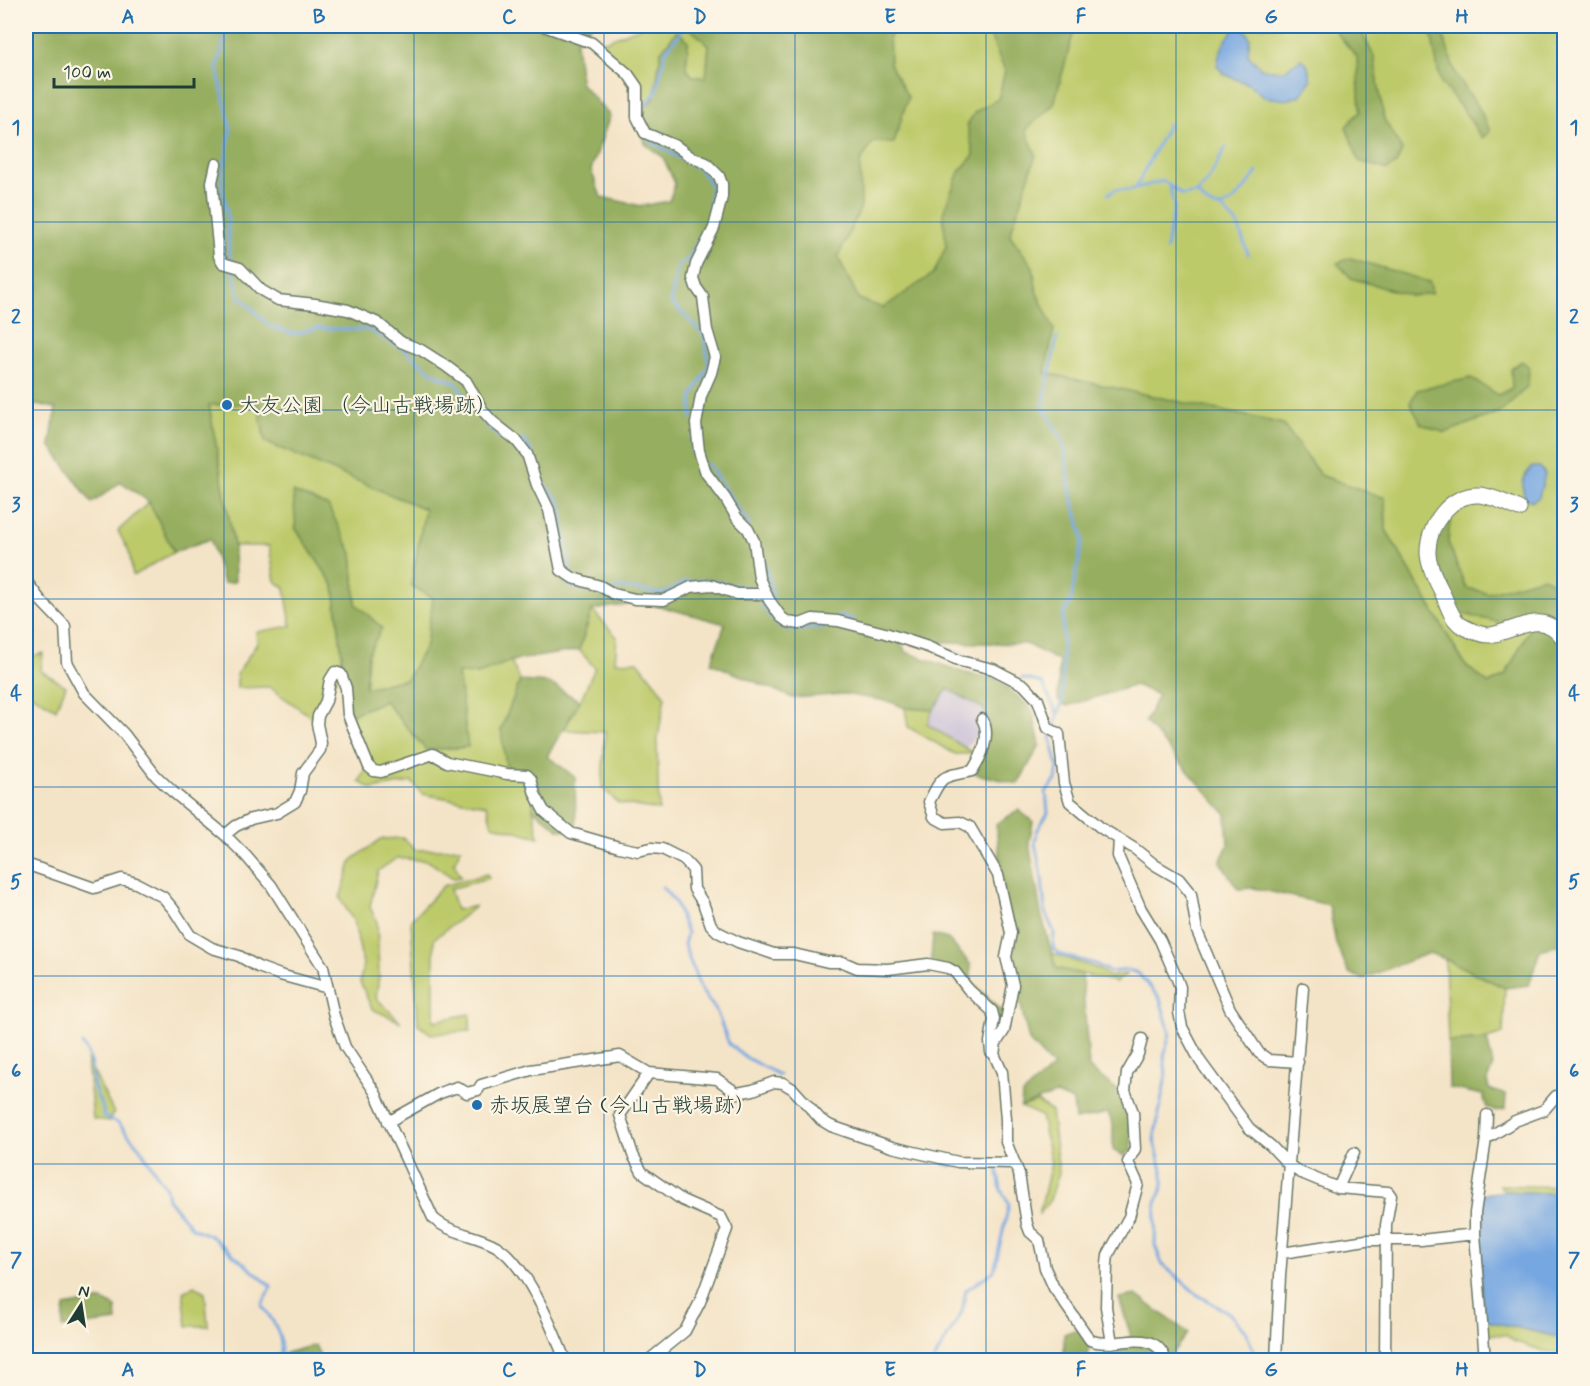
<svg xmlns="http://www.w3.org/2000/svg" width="1590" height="1386" viewBox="0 0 1590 1386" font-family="Mynerve,'Klee One',sans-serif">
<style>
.industrial{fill:#c8bfd8}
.green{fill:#bdca6b;stroke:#6e8450;stroke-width:1.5}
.forest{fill:#96ae5f;stroke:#5a764a;stroke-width:1.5}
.water{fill:#77a7e1;stroke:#4b728a;stroke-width:1.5}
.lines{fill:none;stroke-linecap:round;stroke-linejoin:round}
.stream{stroke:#77a7e1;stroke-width:3}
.street-casing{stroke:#6a7767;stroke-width:13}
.secondary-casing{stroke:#6a7767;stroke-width:17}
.street{stroke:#fff;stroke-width:10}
.secondary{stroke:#fff;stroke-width:15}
.grid{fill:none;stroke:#1f6fb2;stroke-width:1.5;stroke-opacity:0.55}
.poi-dot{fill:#1f6fb2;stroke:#fcf5e5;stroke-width:2}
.labels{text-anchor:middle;stroke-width:4.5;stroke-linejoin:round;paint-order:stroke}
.poi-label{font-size:21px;fill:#1f3d34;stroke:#fcf5e5;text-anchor:start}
.neatline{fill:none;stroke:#1f6fb2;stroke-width:2}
.grid-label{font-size:20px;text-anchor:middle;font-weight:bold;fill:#1f6fb2}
</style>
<rect width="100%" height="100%" fill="#fcf5e5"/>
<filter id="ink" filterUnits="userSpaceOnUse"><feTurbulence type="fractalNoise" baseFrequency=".0167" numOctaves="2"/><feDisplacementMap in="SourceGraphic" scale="12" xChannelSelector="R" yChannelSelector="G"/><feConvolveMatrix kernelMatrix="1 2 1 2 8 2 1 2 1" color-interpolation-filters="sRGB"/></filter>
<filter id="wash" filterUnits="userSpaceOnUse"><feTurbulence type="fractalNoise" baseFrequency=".008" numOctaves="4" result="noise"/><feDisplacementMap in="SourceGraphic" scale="24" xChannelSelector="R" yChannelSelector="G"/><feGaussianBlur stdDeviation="1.35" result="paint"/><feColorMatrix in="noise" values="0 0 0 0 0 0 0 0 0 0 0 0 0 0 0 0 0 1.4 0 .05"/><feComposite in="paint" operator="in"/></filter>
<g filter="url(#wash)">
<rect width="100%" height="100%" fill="#f4e4c7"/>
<path class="industrial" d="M948 688 984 709 989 723 965 748 927 724 933 710Z"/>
<path class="green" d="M643 26H687L709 45 706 78 692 76 686 67 688 41 661 51 654 99 632 116 634 86 597 49 602 42Z
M852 26H1564V597L1551 589 1505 676 1489 684 1465 665 1386 530 1385 498 1320 475 1283 424 1045 373 894 369 836 295Z
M258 402 265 442 425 509 411 585 433 598 426 645 407 679 365 688 368 654 381 628 356 604 352 553 296 529 334 586 342 655 341 670 314 719 269 687 237 688V674L257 643 256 632 291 626 285 588 275 581 269 546H234L209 405Z
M149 502 174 552 133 576 129 552 118 531Z
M592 610 617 637 615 662 638 661 665 696 657 744 659 810 618 803 602 787 605 732 564 730 580 701 595 668 579 650Z
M43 653 41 671 66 686 56 709 26 691V658Z
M511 661 520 681 501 729 532 775 533 809 539 837 492 825 487 805 422 794 412 782 372 789 359 782 366 769 350 715 385 701 426 750 468 747 457 673 478 674Z
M905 708 933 710 927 724 975 754H955L908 727Z
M403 838 415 850 461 848 454 863 461 877 453 878 428 861 397 858 378 871 370 907 377 922 379 976 376 998 401 1022 372 1009 360 982 363 964 354 922 340 898 352 860 381 839Z
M487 874 489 878 450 889 456 910 476 906 434 939V1021L470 1014V1031L431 1034 418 1024 411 920 443 886Z
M1051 953 1099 969 1110 977 1127 974 1116 982 1056 968Z
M1445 959 1505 988 1503 1034 1487 1039 1448 1042Z
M87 1059 114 1113 110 1121 93 1119Z
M1037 1102 1051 1111 1059 1173 1050 1200 1039 1215 1051 1163 1041 1116 1021 1107Z
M1499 1185 1564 1187V1194L1505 1191Z
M194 1286 205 1292 208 1326H187L183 1292Z
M1483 1320 1558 1337 1564 1336V1353L1544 1351 1513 1341 1506 1335 1485 1334Z"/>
<path class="forest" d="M26 26H591L576 42 581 84 610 116 591 170 601 197 641 206 669 201 675 184 663 157 646 145 632 116 654 99 661 51 677 31 688 41 686 67 692 76 706 78 709 45 687 26H889L890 64 908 97 894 143 873 142 860 162 861 207 838 257 859 299 883 308 934 273 946 246 943 213 959 172 974 155 967 125 975 112 998 99 1005 71 986 26H1069L1073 34 1054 104 1026 130 1036 155 1010 235 1033 267 1037 293 1054 329 1045 373 1283 424 1320 475 1385 498 1386 530 1465 665 1489 684 1505 676 1537 615 1498 622 1459 613 1434 560 1437 529 1451 513 1448 542 1466 588 1488 593 1543 577 1564 588V944L1540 950 1529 985 1505 988 1445 959 1429 953 1362 979 1349 973 1336 944 1329 905 1254 888 1238 889 1220 862 1228 845 1226 814 1145 722 1158 695 1135 685 1067 706 1058 700 1059 661 1026 644 899 641 906 652 965 673 996 679 1032 709 1040 745 1018 784 976 774 989 722 984 709 948 689 933 710 905 708 891 702 845 694 793 698 711 663 725 624 644 602 592 610 579 650 511 661 478 674 458 673 468 747 426 750 385 701 350 715 341 670 342 655 334 586 296 529 293 492 328 506 352 553 356 604 382 628 368 654 365 688 407 679 426 645 433 598 411 585 425 509 265 442 258 403 209 405 234 546 235 582 223 583 210 539 174 552 149 502 121 482 92 503 50 445 56 408 26 403Z
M1331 26H1358L1374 56 1384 119 1402 150 1397 163 1387 170 1359 161 1346 127 1360 111 1357 57Z
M1425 26H1440L1456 75 1479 108 1490 131 1482 138 1466 114 1440 81 1431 32Z
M1350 258 1430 282 1432 293 1412 296 1351 278 1337 263Z
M1522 361 1529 367 1528 386 1502 411 1445 433 1421 424 1410 403 1417 390 1471 378 1498 395 1512 388 1511 368Z
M520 681 549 683 580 701 547 756 575 777 576 830H560L533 809 532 775 506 766 501 730Z
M1019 810 1033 822 1029 842 1041 914 1056 968 1082 974 1089 1068 1125 1096 1131 1113 1132 1150 1123 1156 1113 1150V1125L1108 1113 1075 1120 1073 1101 1056 1094 1021 1107 1022 1095 1053 1067 1029 1041 1010 958 996 824Z
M933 935 948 939 971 965V982L1005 1013 1002 1030 994 1041 992 1016 949 972 931 960Z
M1487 1039 1493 1065 1487 1081 1489 1089 1506 1095 1505 1109 1494 1111 1487 1108 1483 1095 1449 1088 1448 1042Z
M1136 1295 1188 1333 1169 1357 1171 1360H1122L1117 1346 1131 1336 1119 1298Z
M102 1300 116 1307 117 1321 62 1328 65 1307Z
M1080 1328 1089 1345 1088 1360H1064V1334Z
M315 1345 322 1360H273L275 1356Z"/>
<path class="water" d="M1237 27 1245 29 1250 38 1248 55 1262 69 1283 71 1301 59 1307 63 1311 80 1300 96 1286 100 1265 97 1248 84 1224 74 1217 66C1219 51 1226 37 1237 27Z
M1532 467H1540L1545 474 1539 497 1533 501 1525 499C1521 485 1522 477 1532 467Z
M1505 1191 1564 1194V1336L1558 1337 1483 1320 1479 1222 1483 1194Z"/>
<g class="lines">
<path class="stream" d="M228 26 217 68 231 129 221 183 227 211 229 252 231 262
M644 119 641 110 656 92 666 50 686 26
M648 137 649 141 699 169 711 184 709 218 689 259 678 265 671 302 704 335 709 366 692 397V418
M1137 185 1169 123
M1197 193 1207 182 1226 147
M1108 194 1116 189 1129 190 1163 181 1183 195 1197 193C1200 197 1204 201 1208 204 1228 217 1247 185 1257 172
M1221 207 1238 225 1248 254
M1166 249 1174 207 1170 187
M233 269 239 295 269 326 295 334 317 328 369 330 405 350 433 373 456 383 478 416 499 437H505
M1057 337 1043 406 1064 443 1070 489 1083 538 1071 600 1063 616 1062 703 1058 715
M692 437 693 454H696
M522 439 531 450 545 486 560 501 570 572
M707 463 750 525
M760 547 773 595 762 604
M569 579 568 586 607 595
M614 590 616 587 664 594 685 582 708 580 754 589 756 592
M759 598C778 636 790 632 828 626L831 624
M838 618 841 616 854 620
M941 647 971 659
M1022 678 1042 683 1058 715 1051 739 1058 766 1056 780 1046 792 1048 813 1037 831 1035 843 1042 878 1045 912 1054 932 1053 948 1061 955 1096 964 1110 972 1128 970 1138 973 1160 999 1170 1033 1164 1056 1166 1075 1154 1140 1163 1174V1186L1156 1203 1155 1245 1162 1264 1198 1295 1229 1313 1245 1331 1258 1360
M662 887 675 902 687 933 684 945 701 990 716 1010 729 1044 747 1058 779 1075
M82 1044C95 1060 89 1072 95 1090 98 1101 103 1103 104 1116L118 1123 140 1148 166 1188 168 1199 192 1228 211 1236 271 1286 262 1306C275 1322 286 1340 279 1360
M944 1164 952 1166
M803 1355 806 1360
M934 1360 962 1312 966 1290 994 1271 1009 1204 1001 1190 997 1167"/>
</g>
</g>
<g filter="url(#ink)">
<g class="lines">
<defs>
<path id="street" d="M544 26 592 43 628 74 637 87V117L645 133 676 146 691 157 706 163 719 176 722 184V197L714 228 696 264 693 278 696 287 703 297 707 330 715 357 711 373 701 396 696 424 699 451 706 473 725 498 737 518 748 529 754 541 759 578 769 600 781 617 788 622 800 624 813 619 838 621 885 633 928 647 960 661 993 669 1024 685 1038 700 1048 728 1059 734 1064 783 1070 802 1101 828 1135 849 1155 865 1179 879 1191 894 1197 931 1230 1009 1259 1053 1269 1060 1298 1062
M216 164 212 182 219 256 223 263 240 268 261 290 278 300 315 304 348 310 378 323 401 342 421 350 446 366 466 381 483 411 493 422 516 440 527 454 537 485 549 510 561 570 573 578 600 586 614 594 635 599 664 600 691 587 711 585 737 594H766
M26 581 41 601 65 626 67 662 84 693 124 734 156 776 173 792 225 835 246 856 271 885 323 967 334 1016 345 1047 375 1092 433 1218C450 1234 475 1234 496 1246 527 1265 552 1327 565 1360
M982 719C992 735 981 758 972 771 941 777 943 774 929 802L934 817 945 823 960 822 970 827 998 875 1011 933 1006 957 1013 985 1004 1031 996 1043 994 1054
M225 835 236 826 251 819 277 813 295 802 300 791 303 773 320 750 321 743 317 724 318 716 326 701 330 680 335 672 341 674 346 688 348 715 369 767 374 771 381 772 433 754 447 762 507 774 527 775 531 779 535 794 544 811 571 833 619 847 638 851 651 848 662 849 684 860 693 870 694 889 703 903 711 925 718 932 738 942 774 954H794L828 962H843L857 968 888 969 928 964 948 968 955 972 968 989 992 1011 994 1019 990 1042 991 1052 994 1054 1002 1072 1006 1119V1142L1019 1174 1027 1224 1030 1232 1039 1240 1045 1268 1054 1288 1090 1340C1116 1351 1152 1324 1166 1360
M1119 839 1118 856 1141 909 1160 940 1177 979 1180 987 1179 1012 1182 1027 1200 1061 1249 1128 1271 1146 1289 1165 1299 1172 1338 1188 1388 1192 1391 1196 1386 1225 1385 1360
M26 864 94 888 122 879 136 883 163 897 174 910 190 935 212 948 239 956 258 967 280 975 328 988
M649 1073 620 1115 633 1155 642 1172 682 1200 721 1217 727 1229 700 1302 685 1331 649 1360
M388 1122 440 1093 457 1087 467 1093 478 1090 481 1085 531 1070 620 1056 649 1073 717 1079 737 1093 753 1090 774 1082 783 1083 793 1089 821 1120 831 1126 892 1147 958 1162 1015 1163
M1486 1139 1515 1121 1544 1110 1556 1096H1564
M1338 1188 1354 1153
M1282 1253 1366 1240H1421L1475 1234
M1112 1343 1106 1307 1107 1264 1108 1255 1129 1217 1138 1184 1128 1162 1135 1149 1133 1112 1125 1091 1127 1073 1138 1054 1142 1039
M1276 1360 1280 1276 1303 988
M1485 1360 1475 1234V1213L1486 1139 1487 1115"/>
<path id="secondary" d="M1519 509C1507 503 1494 497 1480 495 1450 493 1427 526 1428 554 1429 567 1436 580 1442 592 1447 603 1450 616 1459 624 1467 629 1480 635 1489 635 1515 633 1541 606 1564 639"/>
</defs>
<use href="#street" class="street-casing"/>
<use href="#secondary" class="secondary-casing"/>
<use href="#street" class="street"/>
<use href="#secondary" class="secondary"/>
</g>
</g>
<path class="grid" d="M224 26V1360M414 26V1360M604 26V1360M795 26V1360M986 26V1360M1176 26V1360M1366 26V1360M26 222H1564M26 410H1564M26 599H1564M26 787H1564M26 976H1564M26 1164H1564"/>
<g class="poi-dot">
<circle cx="227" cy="405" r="6"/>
<circle cx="477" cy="1105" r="6"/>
</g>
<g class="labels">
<g class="poi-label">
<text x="239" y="412">大友公園 （今山古戦場跡）</text>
<text x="489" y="1112">赤坂展望台 (今山古戦場跡）</text>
</g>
</g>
<rect width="1590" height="1386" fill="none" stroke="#fcf5e5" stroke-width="66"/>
<g transform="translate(81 1305) rotate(12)" stroke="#fcf5e5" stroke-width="4.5" paint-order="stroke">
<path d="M0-4.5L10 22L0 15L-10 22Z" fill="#1f3d34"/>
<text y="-9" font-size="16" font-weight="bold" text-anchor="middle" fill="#1f3d34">N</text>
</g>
<path d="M54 78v9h140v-9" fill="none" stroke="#1f3d34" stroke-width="3"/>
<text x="63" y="78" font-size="18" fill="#1f3d34" stroke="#fcf5e5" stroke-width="4.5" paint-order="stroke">100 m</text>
<rect x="33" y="33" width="1524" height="1320" class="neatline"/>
<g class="grid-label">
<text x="128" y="23">A</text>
<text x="319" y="23">B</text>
<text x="509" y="23">C</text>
<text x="700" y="23">D</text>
<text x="890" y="23">E</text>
<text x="1081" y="23">F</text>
<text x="1271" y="23">G</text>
<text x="1462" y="23">H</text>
<text x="16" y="134">1</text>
<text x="1574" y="134">1</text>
<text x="16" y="323">2</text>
<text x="1574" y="323">2</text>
<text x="16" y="511">3</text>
<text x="1574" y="511">3</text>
<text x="16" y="700">4</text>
<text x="1574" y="700">4</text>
<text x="16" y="888">5</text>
<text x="1574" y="888">5</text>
<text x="16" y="1077">6</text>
<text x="1574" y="1077">6</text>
<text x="16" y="1266">7</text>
<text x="1574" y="1266">7</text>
<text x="128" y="1376">A</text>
<text x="319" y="1376">B</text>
<text x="509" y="1376">C</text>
<text x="700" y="1376">D</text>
<text x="890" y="1376">E</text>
<text x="1081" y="1376">F</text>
<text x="1271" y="1376">G</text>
<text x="1462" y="1376">H</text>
</g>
</svg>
